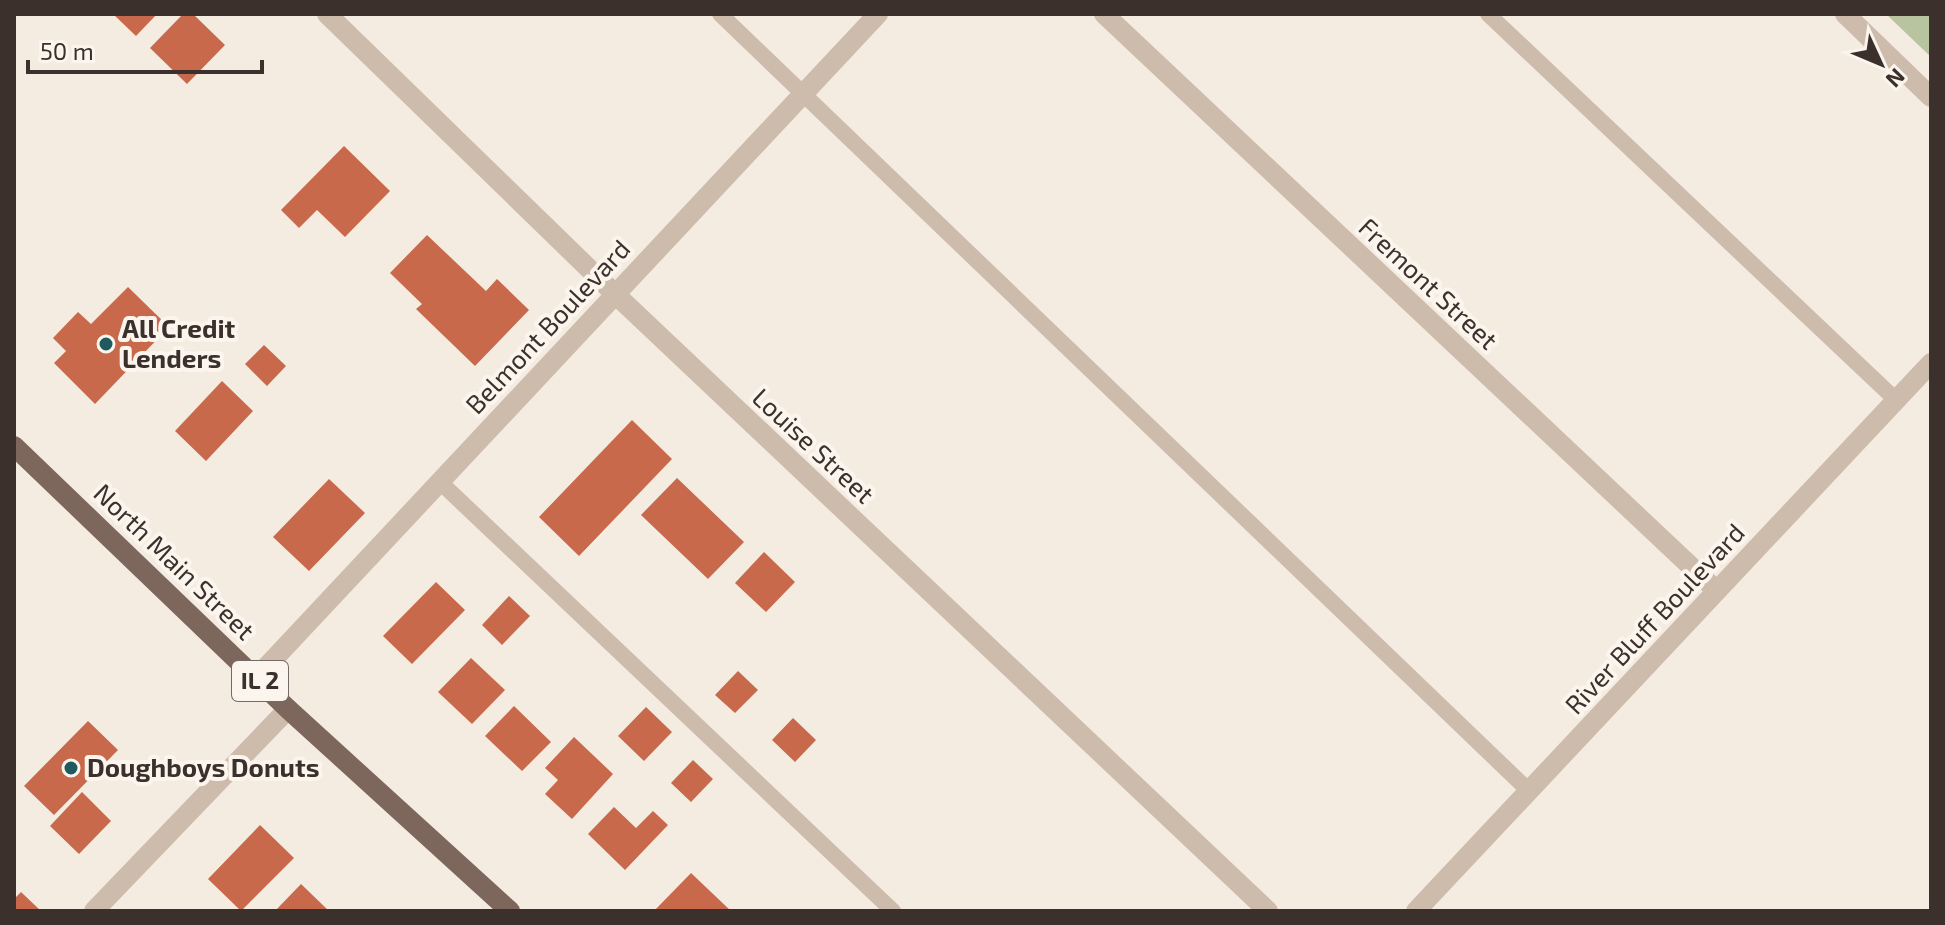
<svg xmlns="http://www.w3.org/2000/svg" width="1945" height="925" viewBox="0 0 1945 925" font-family="'Exo 2',sans-serif">
<style>
.green{fill:#b8c4a0}
.building{fill:#c8694b}
.lines{fill:none;stroke-linecap:round;stroke-linejoin:round}
.service{stroke:#cdbbac;stroke-width:16}
.minor{stroke:#cdbbac;stroke-width:20}
.primary{stroke:#7d675c;stroke-width:20}
.poi-dot{fill:#1f5a5e;stroke:#fbf5ee;stroke-width:3}
.labels{text-anchor:middle;stroke-width:8;stroke-linejoin:round;paint-order:stroke}
.shield{fill:#fbf5ee;stroke:#756b66;stroke-width:2}
.shield-label{font-size:24px;font-weight:bold;fill:#3b302b}
.street-label{font-size:26px;fill:#3b302b;stroke:#fbf5ee}
.poi-label{font-size:26px;font-weight:bold;fill:#3b302b;stroke:#fbf5ee;text-anchor:start}
</style>
<rect width="100%" height="100%" fill="#f4ebe1"/>
<path class="green" d="M1886 14H1931V57Z"/>
<path class="building" d="M113 14H157L136 36Z
M183 14H193L225 45 187 84 150 48Z
M344 146 390 191 345 237 317 210 299 228 281 210Z
M427 235 486 291 497 279 529 310 475 366 416 309 422 304 390 273Z
M128 287 169 327 95 404 54 363 66 351 53 338 78 312 91 324Z
M264 345 286 366 267 386 245 364Z
M222 381 253 411 206 461 175 431Z
M632 420 672 459 579 556 539 517Z
M677 478 744 542 708 579 641 515Z
M329 479 365 513 309 571 273 537Z
M764 552 795 582 766 612 735 583Z
M436 582 465 610 412 664 383 636Z
M509 596 530 616 502 645 482 625Z
M471 658 505 690 472 724 438 692Z
M738 671 758 690 735 713 715 695Z
M514 706 551 742 522 771 485 736Z
M646 707 672 732 644 761 618 736Z
M793 718 816 740 795 762 772 740Z
M88 721 118 750 54 815 24 786Z
M574 737 613 774 572 819 545 794 558 780 545 768Z
M693 760 713 779 691 802 671 783Z
M82 792 111 821 79 854 50 826Z
M614 807 636 828 653 811 668 825 625 870 588 834Z
M260 825 294 858 241 911 208 879Z
M691 873 731 911H654Z
M301 884 329 911H275Z
M21 892 41 911H14V899Z"/>
<g class="lines">
<path class="service" d="M720 14 1529 791
M1488 14 1896 400
M439 481 893 911"/>
<path class="minor" d="M327 14 614 293 1268 911
M1104 14 1717 591
M1845 14 1931 97
M257 677 878 14
M94 911 288 709
M1416 911 1931 363"/>
<path class="primary" d="M14 446 288 709 510 911"/>
</g>
<g class="poi-dot">
<circle cx="106" cy="344" r="8"/>
<circle cx="71" cy="768" r="8"/>
</g>
<g class="labels">
<rect class="shield" x="232" y="661" width="56" height="40" rx="6"/>
<g class="shield-label">
<text x="260" y="689">IL 2</text>
</g>
<g class="street-label">
<text transform="translate(1428 284) rotate(43)" y="9">Fremont Street</text>
<text transform="translate(548 327) rotate(-47)" y="9">Belmont Boulevard</text>
<text transform="translate(813 446) rotate(43)" y="9">Louise Street</text>
<text transform="translate(174 562) rotate(44)" y="9">North Main Street</text>
<text transform="translate(1655 619) rotate(-47)" y="9">River Bluff Boulevard</text>
</g>
<g class="poi-label">
<text x="122" y="338">All Credit<tspan x="122" dy="30">Lenders</tspan></text>
<text x="87" y="777">Doughboys Donuts</text>
</g>
</g>
<rect width="1945" height="925" fill="none" stroke="#3b302b" stroke-width="32"/>
<g transform="translate(1881 64) rotate(134)" stroke="#fbf5ee" stroke-width="6" paint-order="stroke">
<path d="M0-6L14 30L0 20L-14 30Z" fill="#3b302b"/>
<text y="-12" font-size="22" font-weight="bold" text-anchor="middle" fill="#3b302b">N</text>
</g>
<path d="M28 60v12h234v-12" fill="none" stroke="#3b302b" stroke-width="4"/>
<text x="40" y="60" font-size="24" fill="#3b302b" stroke="#fbf5ee" stroke-width="6" paint-order="stroke">50 m</text>
</svg>
